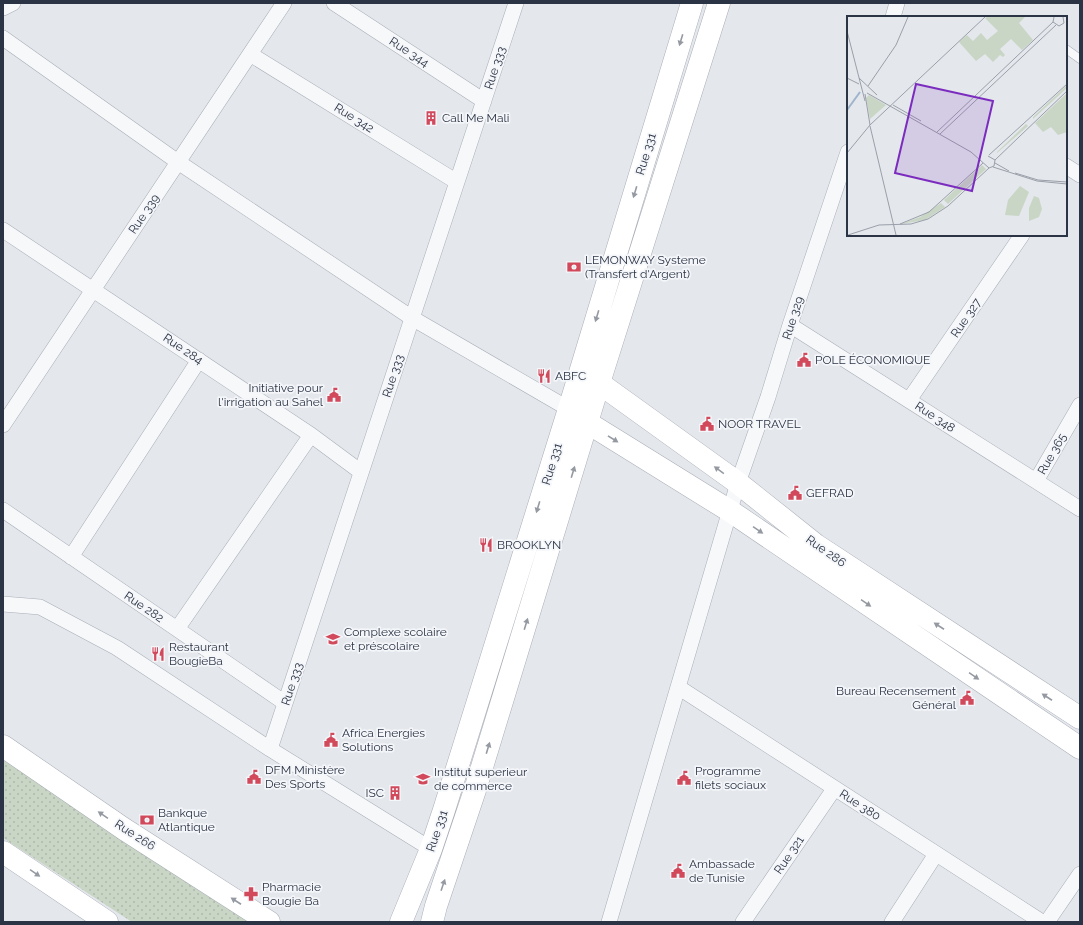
<svg xmlns="http://www.w3.org/2000/svg" width="1083" height="925" viewBox="0 0 1083 925" font-family="Raleway,sans-serif">
<style>
.grass{fill:url(#grass-dots)}
.lines{fill:none;stroke-linecap:round;stroke-linejoin:round}
.lane-casing{stroke:#a9aeb7;stroke-width:9}
.street-casing{stroke:#a9aeb7;stroke-width:16}
.secondary-casing{stroke:#a9aeb7;stroke-width:23}
.lane{stroke:#f7f8fa;stroke-width:8}
.street{stroke:#f7f8fa;stroke-width:15}
.secondary{stroke:#fff;stroke-width:22}
.oneway{fill:#959aa2}
.labels{text-anchor:middle;stroke-width:3.5;stroke-linejoin:round;paint-order:stroke}
.street-label{font-size:12px;fill:#2b3445;stroke:#f4f6f9}
.poi-label{font-size:12px;fill:#2b3445;stroke:#f4f6f9;text-anchor:start}
.inset-river{fill:none;stroke:#9fb4cc;stroke-width:2}
.inset-road{fill:none;stroke:#9a9fa9;stroke-width:1}
.view{fill:#7b2cbf;fill-opacity:0.15;stroke:#7b2cbf;stroke-width:2}
.inset-edge{fill:none;stroke:#2b3445;stroke-width:2}
</style>
<defs>
<pattern id="grass-dots" width="8" height="8" patternUnits="userSpaceOnUse"><rect width="8" height="8" fill="#c9d6c5"/><path d="M2 2h.1M6 6h.1" fill="none" stroke="#adb8ab" stroke-width="1.8" stroke-linecap="round"/></pattern>
</defs>
<rect width="100%" height="100%" fill="#e4e7ec"/>
<path class="grass" d="M3 752 258 922H132L3 838Z"/>
<g class="lines">
<defs>
<path id="lane" d="M1066 49 1080 59"/>
<path id="street" d="M334 3 484 101
M3 8 13 3
M893 17 897 3
M3 38 178 162 412 318 569 409
M250 54 457 182
M1066 166 1080 175
M3 230 311 435 361 472
M790 325 1080 509
M909 400 1022 235
M3 425 284 3
M1036 481 1080 405
M3 510 285 703
M71 557 199 360
M3 604 40 607 117 648 270 749 431 849
M177 629 311 435
M678 687 1042 922
M270 749 516 3
M609 922 738 483 768 397 790 325 848 152
M743 922 834 789
M892 922 936 854
M1047 922 1080 874"/>
<path id="secondary" d="M587 376 599 383 738 483 816 545 1080 718
M576 414 588 423 730 511 1080 748
M3 746 124 829 269 922
M3 852 107 922
M401 922 431 849 444 810 569 409 692 3
M432 922 436 906 475 790 599 383 719 3"/>
</defs>
<use href="#lane" class="lane-casing"/>
<use href="#street" class="street-casing"/>
<use href="#secondary" class="secondary-casing"/>
<use href="#lane" class="lane"/>
<use href="#street" class="street"/>
<use href="#secondary" class="secondary"/>
</g>
<defs><path id="oneway-solid" d="M-6-.8H1V-3.2L6.5 0L1 3.2V.8H-6Z"/></defs>
<g class="oneway">
<use href="#oneway-solid" transform="translate(681 40) rotate(107)"/>
<use href="#oneway-solid" transform="translate(635 192) rotate(107)"/>
<use href="#oneway-solid" transform="translate(597 316) rotate(107)"/>
<use href="#oneway-solid" transform="translate(613 439) rotate(32)"/>
<use href="#oneway-solid" transform="translate(719 470) rotate(-144)"/>
<use href="#oneway-solid" transform="translate(573 472) rotate(-73)"/>
<use href="#oneway-solid" transform="translate(538 507) rotate(107)"/>
<use href="#oneway-solid" transform="translate(758 530) rotate(34)"/>
<use href="#oneway-solid" transform="translate(866 603) rotate(34)"/>
<use href="#oneway-solid" transform="translate(526 624) rotate(-73)"/>
<use href="#oneway-solid" transform="translate(939 626) rotate(-147)"/>
<use href="#oneway-solid" transform="translate(974 676) rotate(34)"/>
<use href="#oneway-solid" transform="translate(1047 697) rotate(-147)"/>
<use href="#oneway-solid" transform="translate(488 748) rotate(-73)"/>
<use href="#oneway-solid" transform="translate(103 815) rotate(-146)"/>
<use href="#oneway-solid" transform="translate(35 873) rotate(34)"/>
<use href="#oneway-solid" transform="translate(443 885) rotate(-71)"/>
<use href="#oneway-solid" transform="translate(236 901) rotate(-147)"/>
</g>
<defs>
<symbol id="building-bare" viewBox="-9 -9 18 18"><path d="M-4-6H4V6H1V3H-1V6H-4ZM-2.5-4.3h1.7v1.8h-1.7ZM.8-4.3h1.7v1.8H.8ZM-2.5-1h1.7V.8h-1.7ZM.8-1h1.7V.8H.8Z" fill="#d1495b" stroke="#f4f6f9" stroke-width="2.5" paint-order="stroke"/></symbol>
<symbol id="bank-bare" viewBox="-9 -9 18 18"><path d="M-6-4H6V4H-6ZM0-2.3a2.3 2.3 0 1 0 0 4.6a2.3 2.3 0 1 0 0-4.6Z" fill="#d1495b" stroke="#f4f6f9" stroke-width="2.5" paint-order="stroke"/></symbol>
<symbol id="civic-bare" viewBox="-9 -9 18 18"><path d="M-.6-6.5H3V-4.5H.6V-3L4-1V1h2V6H-6V1h2V-1L-.6-3ZM-1.2 2.5V6h2.4V2.5Z" fill="#d1495b" stroke="#f4f6f9" stroke-width="2.5" paint-order="stroke"/></symbol>
<symbol id="restaurant-bare" viewBox="-9 -9 18 18"><path d="M-5-6h1v4h1v-4h1v4h1v-4h1v5L-1.5 .5V6h-2V.5L-5-1ZM5-6V6H3V1.5H1.5Q1.5-4 5-6Z" fill="#d1495b" stroke="#f4f6f9" stroke-width="2.5" paint-order="stroke"/></symbol>
<symbol id="school-bare" viewBox="-9 -9 18 18"><path d="M0-5L7-2L0 1L-7-2ZM-4 1L0 2.5L4 1V4Q0 6-4 4Z" fill="#d1495b" stroke="#f4f6f9" stroke-width="2.5" paint-order="stroke"/></symbol>
<symbol id="university-bare" viewBox="-9 -9 18 18"><path d="M0-5L7-2L0 1L-7-2ZM-4 1L0 2.5L4 1V4Q0 6-4 4Z" fill="#d1495b" stroke="#f4f6f9" stroke-width="2.5" paint-order="stroke"/></symbol>
<symbol id="pharmacy-bare" viewBox="-9 -9 18 18"><path d="M-2-6h4v4h4v4h-4v4h-4v-4h-4v-4h4Z" fill="#d1495b" stroke="#f4f6f9" stroke-width="2.5" paint-order="stroke"/></symbol>
</defs>
<g fill-rule="evenodd">
<use href="#building-bare" x="421" y="108" width="20" height="20"/>
<use href="#bank-bare" x="564" y="257" width="20" height="20"/>
<use href="#civic-bare" x="794" y="350" width="20" height="20"/>
<use href="#restaurant-bare" x="534" y="366" width="20" height="20"/>
<use href="#civic-bare" x="324" y="385" width="20" height="20"/>
<use href="#civic-bare" x="697" y="414" width="20" height="20"/>
<use href="#civic-bare" x="785" y="483" width="20" height="20"/>
<use href="#restaurant-bare" x="476" y="535" width="20" height="20"/>
<use href="#school-bare" x="323" y="629" width="20" height="20"/>
<use href="#restaurant-bare" x="148" y="644" width="20" height="20"/>
<use href="#civic-bare" x="957" y="688" width="20" height="20"/>
<use href="#civic-bare" x="321" y="730" width="20" height="20"/>
<use href="#civic-bare" x="244" y="767" width="20" height="20"/>
<use href="#civic-bare" x="674" y="768" width="20" height="20"/>
<use href="#university-bare" x="413" y="769" width="20" height="20"/>
<use href="#building-bare" x="385" y="783" width="20" height="20"/>
<use href="#bank-bare" x="137" y="810" width="20" height="20"/>
<use href="#civic-bare" x="668" y="861" width="20" height="20"/>
<use href="#pharmacy-bare" x="241" y="884" width="20" height="20"/>
</g>
<g class="labels">
<g class="street-label">
<text transform="translate(409 52) rotate(33)" y="4">Rue 344</text>
<text transform="translate(495 68) rotate(-72)" y="4">Rue 333</text>
<text transform="translate(354 118) rotate(32)" y="4">Rue 342</text>
<text transform="translate(646 154) rotate(-73)" y="4">Rue 331</text>
<text transform="translate(144 214) rotate(-56)" y="4">Rue 339</text>
<text transform="translate(793 318) rotate(-72)" y="4">Rue 329</text>
<text transform="translate(966 318) rotate(-56)" y="4">Rue 327</text>
<text transform="translate(183 349) rotate(34)" y="4">Rue 284</text>
<text transform="translate(393 376) rotate(-72)" y="4">Rue 333</text>
<text transform="translate(935 417) rotate(33)" y="4">Rue 348</text>
<text transform="translate(1052 454) rotate(-60)" y="4">Rue 365</text>
<text transform="translate(552 464) rotate(-73)" y="4">Rue 331</text>
<text transform="translate(826 551) rotate(35)" y="4">Rue 286</text>
<text transform="translate(144 607) rotate(34)" y="4">Rue 282</text>
<text transform="translate(292 684) rotate(-72)" y="4">Rue 333</text>
<text transform="translate(860 805) rotate(33)" y="4">Rue 380</text>
<text transform="translate(437 831) rotate(-71)" y="4">Rue 331</text>
<text transform="translate(135 835) rotate(33)" y="4">Rue 266</text>
<text transform="translate(789 855) rotate(-56)" y="4">Rue 321</text>
</g>
<g class="poi-label">
<text x="442" y="122">Call Me Mali</text>
<text x="585" y="264">LEMONWAY Systeme<tspan x="585" dy="14">(Transfert d'Argent)</tspan></text>
<text x="815" y="364">POLE ÉCONOMIQUE</text>
<text x="555" y="380">ABFC</text>
<text x="323" y="392" text-anchor="end">Initiative pour<tspan x="323" dy="14">l'irrigation au Sahel</tspan></text>
<text x="718" y="428">NOOR TRAVEL</text>
<text x="806" y="497">GEFRAD</text>
<text x="497" y="549">BROOKLYN</text>
<text x="344" y="636">Complexe scolaire<tspan x="344" dy="14">et préscolaire</tspan></text>
<text x="169" y="651">Restaurant<tspan x="169" dy="14">BougieBa</tspan></text>
<text x="956" y="695" text-anchor="end">Bureau Recensement<tspan x="956" dy="14">Général</tspan></text>
<text x="342" y="737">Africa Energies<tspan x="342" dy="14">Solutions</tspan></text>
<text x="265" y="774">DFM Ministère<tspan x="265" dy="14">Des Sports</tspan></text>
<text x="695" y="775">Programme<tspan x="695" dy="14">filets sociaux</tspan></text>
<text x="434" y="776">Institut superieur<tspan x="434" dy="14">de commerce</tspan></text>
<text x="384" y="797" text-anchor="end">ISC</text>
<text x="158" y="817">Bankque<tspan x="158" dy="14">Atlantique</tspan></text>
<text x="689" y="868">Ambassade<tspan x="689" dy="14">de Tunisie</tspan></text>
<text x="262" y="891">Pharmacie<tspan x="262" dy="14">Bougie Ba</tspan></text>
</g>
</g>
<g transform="translate(847 16)">
<rect width="220" height="220" fill="#e4e7ec"/>
<path d="M220 69V72L186 103V101ZM22 79 39 89 23 103 19 82ZM179 108 181 110 150 137V136ZM135 149 139 153 101 188 97 184ZM173 170 182 176 172 200 158 199 161 184ZM187 180 192 182 195 193 192 201 182 205V192ZM94 187 98 191 78 204 54 208 73 201Z" fill="#c9d6c5"/>
<path d="M140 1H178L172 7 186 24 175 34 164 23 153 33 158 39 156 41 153 39 146 46 138 38 129 45 112 26 120 19 126 25 134 17 140 24 151 15 138 2ZM220 77V116L211 119 204 111 196 116 188 107Z" fill="#c9d6c5"/>
<path class="inset-river" d="M0 94 13 76"/>
<path class="inset-road" d="M207 1 206 6 212 10 217 7 216 1M0 15 18 85M0 62 12 68M12 62 30 79M21 70 49 29 61 1M20 77 124 136 142 152 147 150 148 144 141 140M18 78 23 109M46 89 74 105M23 110 49 219M90 116 206 6M93 118 209 9M0 137 23 109 138 1M142 139 220 68M148 144 220 75M148 147 162 155M146 151 190 165 220 168M168 157 191 164 220 166M53 208 82 196 136 147M1 219 32 209 64 208 81 203 101 190 142 152"/>
<path class="view" d="M69 68 146 85 125 175 48 157Z"/>
<rect width="220" height="220" class="inset-edge"/>
</g>
<rect width="1083" height="925" fill="none" stroke="#2b3445" stroke-width="8"/>
</svg>
